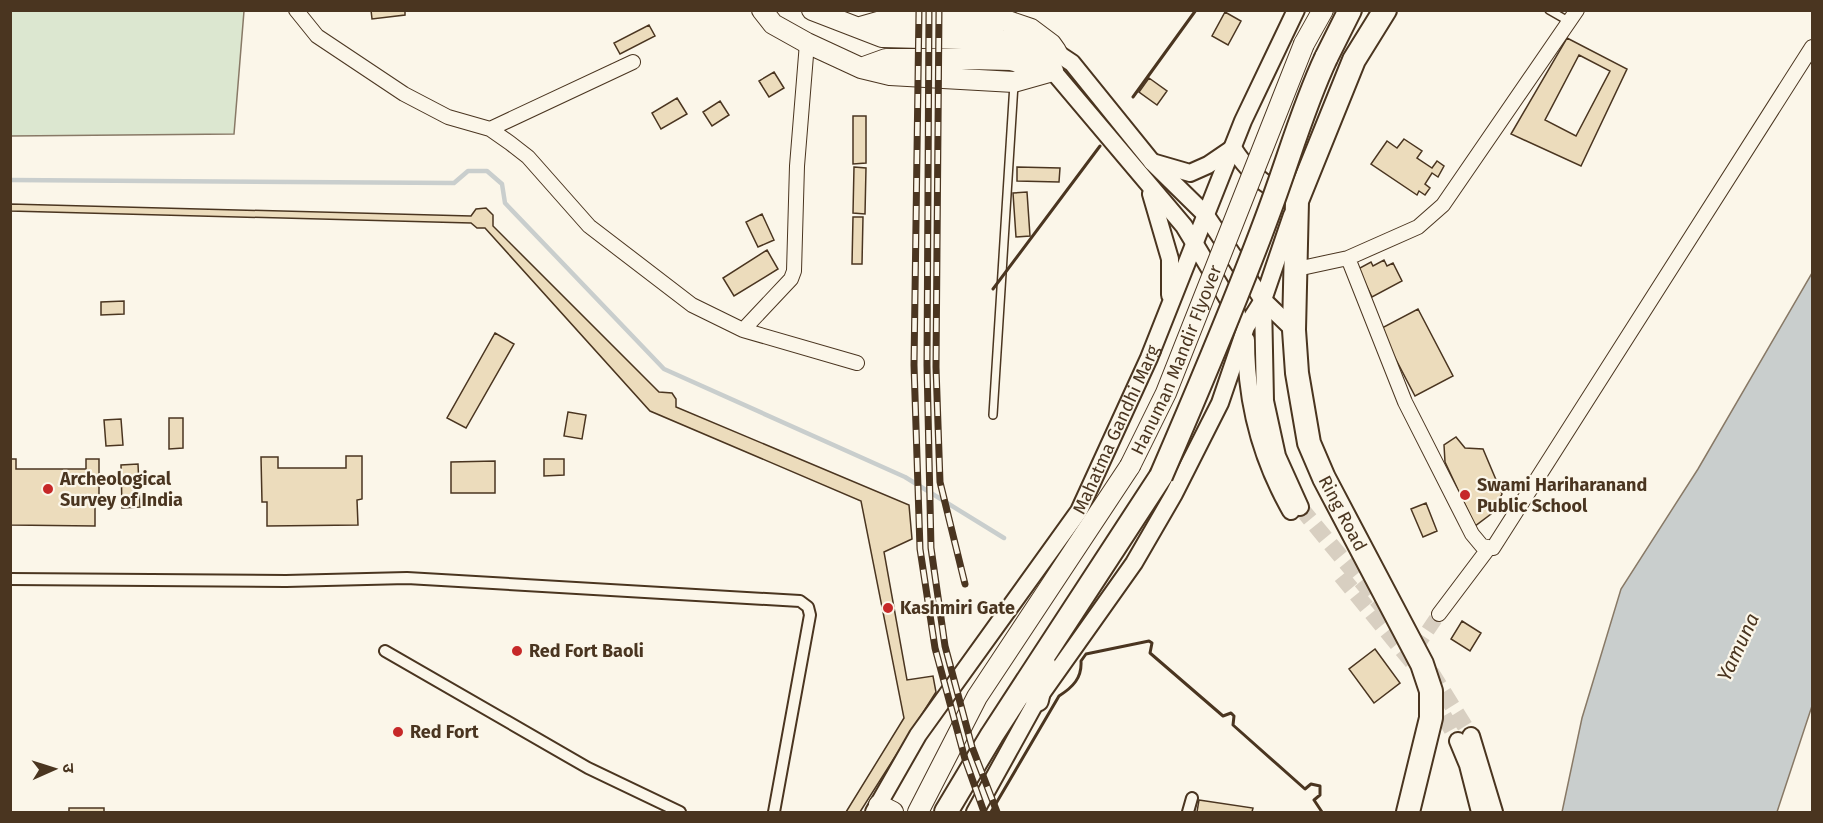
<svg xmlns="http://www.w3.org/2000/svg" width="1823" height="823" viewBox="0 0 1823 823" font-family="'Fira Sans','Noto Sans Devanagari',sans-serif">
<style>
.green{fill:#dce7d0;stroke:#887966;stroke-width:1.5}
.water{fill:#c9cecd;stroke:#887966;stroke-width:1.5}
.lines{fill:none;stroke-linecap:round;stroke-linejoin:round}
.stream{stroke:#c9cecd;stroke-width:4.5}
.building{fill:#ecdcbc;stroke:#4a3520;stroke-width:1.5;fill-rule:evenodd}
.minor-tunnel{stroke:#d8cfc1;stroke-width:14;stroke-dasharray:14 7;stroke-linecap:butt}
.tertiary-tunnel{stroke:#d8cfc1;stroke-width:16;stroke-dasharray:16 8;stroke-linecap:butt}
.service-casing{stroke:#4a3520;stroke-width:10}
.pedestrian-casing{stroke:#4a3520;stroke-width:14}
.minor-casing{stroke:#4a3520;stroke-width:16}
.tertiary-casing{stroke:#4a3520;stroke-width:20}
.secondary-casing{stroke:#4a3520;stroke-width:22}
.trunk-casing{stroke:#4a3520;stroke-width:26}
.service{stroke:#fbf6e9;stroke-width:7}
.pedestrian{stroke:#fbf6e9;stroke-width:10}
.minor{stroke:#fbf6e9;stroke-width:14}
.tertiary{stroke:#fbf6e9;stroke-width:16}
.secondary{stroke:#fbf6e9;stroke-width:20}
.trunk{stroke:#fbf6e9;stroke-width:22}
.rail-casing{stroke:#4a3520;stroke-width:7}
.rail{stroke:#fbf6e9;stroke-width:4.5;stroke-dasharray:14;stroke-linecap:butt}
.secondary-bridge-casing{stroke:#4a3520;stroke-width:22;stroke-linecap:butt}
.trunk-bridge-casing{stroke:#4a3520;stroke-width:26;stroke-linecap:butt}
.secondary-bridge{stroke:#fbf6e9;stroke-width:20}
.trunk-bridge{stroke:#fbf6e9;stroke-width:22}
.wall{stroke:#4a3520;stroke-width:3}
.poi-dot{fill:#c62828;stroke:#fbf6e9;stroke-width:2}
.labels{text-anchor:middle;stroke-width:4.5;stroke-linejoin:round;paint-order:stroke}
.street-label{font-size:18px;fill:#4a3520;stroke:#fbf6e9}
.poi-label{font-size:18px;font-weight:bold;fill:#4a3520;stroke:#fbf6e9;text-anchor:start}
.water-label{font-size:20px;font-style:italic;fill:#4a3520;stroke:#fbf6e9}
</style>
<rect width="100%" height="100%" fill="#fbf6e9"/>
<path class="green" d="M10 11H244L234 134 11 136Z"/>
<path class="water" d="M1812 273V706L1777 812H1562L1582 718 1621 589 1698 469Z"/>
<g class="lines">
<path class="stream" d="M10 180 454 183 468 171H487L502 184 505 203 664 369 905 477 1004 538"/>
</g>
<path class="building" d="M371 10H405V15L372 19Z
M1225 12 1241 21 1228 45 1212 36Z
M649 25 655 36 620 54 614 43Z
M1567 38 1627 69 1581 166 1511 134ZM1579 55 1610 71 1576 136 1545 120Z
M774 72 784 88 769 97 759 81Z
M1149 78 1167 91 1157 105 1139 92Z
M677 98 687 114 661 129 652 113Z
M720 101 729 115 712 126 703 112Z
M853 116H866V163L853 164Z
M1404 139 1422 151 1417 158 1432 168 1437 161 1444 166 1438 177 1432 173 1425 184 1430 188 1425 195 1419 191 1417 195 1371 164 1387 141 1397 148Z
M854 167 866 168 865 214 853 213Z
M1017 167 1060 168 1059 182 1017 181Z
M1027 192 1030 236 1016 237 1013 193Z
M10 204 471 216 476 209 486 208 493 215V226L659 392 672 393 676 399V407L909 505 912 539 884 552 907 680 933 676 936 692 860 812H846L904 718 861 501 650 411 485 228H477L471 223 10 211Z
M762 214 774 240 758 247 746 222Z
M853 217H863L862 264H852Z
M767 250 778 269 734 296 723 278Z
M1384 260 1387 266 1393 263 1402 281 1372 297 1358 269 1371 262 1373 266Z
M124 301V314L101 315V302Z
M1418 309 1453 376 1415 396 1380 329Z
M495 333 514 344 466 428 447 418Z
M568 412 586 415 582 439 564 436Z
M169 418H183V448L169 449Z
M121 419 123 445 106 446 104 420Z
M1456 437 1465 448 1483 449 1502 494 1491 514 1475 526 1445 462 1444 445Z
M346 456H362V499L357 500 358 525 267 526V502H262L261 457H278V468H346Z
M10 459H16V469H86V459H99V503H95V526L10 525Z
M544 459H564V475L544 476Z
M495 461V493H451V462Z
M138 464 140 507 122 508 121 465Z
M1426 503 1437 531 1423 537 1411 509Z
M1462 621 1481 633 1470 651 1451 639Z
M1375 649 1400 683 1374 703 1349 669Z
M1199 800 1253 808 1252 812H1197Z
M69 808H104V812H69Z"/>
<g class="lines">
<path class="minor-tunnel" d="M1416 648 1439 614"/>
<path class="tertiary-tunnel" d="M1300 507 1389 615
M1341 576 1412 662
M1431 672 1471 736
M1432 695 1458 741"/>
<defs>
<path id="service" d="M1549 10 1570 22
M993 415 1014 84"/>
<path id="pedestrian" d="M10 579 286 581 407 578 800 601 808 607 810 615 774 812
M385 651 588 768 680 812
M1188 812 1192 798"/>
<path id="minor" d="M296 10 317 36 404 94 448 117 490 129 510 143 528 157 589 226 692 305 743 330 857 363
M490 129 633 62
M1348 258 1405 402 1472 534 1482 546 1493 548 1812 47
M1297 269 1348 258 1418 227 1443 205 1577 10
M743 330 791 279 794 271 797 166 807 43
M1439 614 1488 549"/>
<g id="tertiary">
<path d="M1057 53 1072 63 1152 162 1205 214 1263 300 1294 330"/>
<path d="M1053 71 1184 226 1237 314"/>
<path d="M1152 162 1190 173 1208 165 1233 148C1247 170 1261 183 1285 195"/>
<path d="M1151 194 1170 259V295"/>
<path d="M1263 301 1265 401 1277 456 1300 507"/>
<path d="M1246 340C1246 402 1260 457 1291 511"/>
<path d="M1471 736 1494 812"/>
<path d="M1458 741 1468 765 1480 812"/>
<path id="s1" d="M874 812 918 735 1079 511 1149 358 1243 121 1296 10"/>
<path d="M975 812 1037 700 1134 563 1174 494 1220 403 1246 327 1263 300 1292 215"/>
</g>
<path id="secondary" d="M762 10 773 24 807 43 861 68 890 75 1014 82 1053 71
M812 10 882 37 1002 40 1057 53
M860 27 888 19 1005 20 1031 29 1051 44 1056 51
M1304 44 1323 10
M861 68 886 59H969L1011 60 1053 71
M879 805 893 812
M918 812 977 697 1130 466"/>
<g id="trunk">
<path id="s2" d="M1385 10 1354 60 1297 201 1294 330 1297 373 1309 443 1324 478 1422 664 1431 691V718L1408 812"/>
<path d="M1326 58 1350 10"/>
<path d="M1037 700 1045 666"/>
<path d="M946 812 992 735 1161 476"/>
</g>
</defs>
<use href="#service" class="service-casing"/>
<use href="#pedestrian" class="pedestrian-casing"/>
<use href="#minor" class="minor-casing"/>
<use href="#tertiary" class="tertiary-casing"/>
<use href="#secondary" class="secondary-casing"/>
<use href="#trunk" class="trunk-casing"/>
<use href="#service" class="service"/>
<use href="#pedestrian" class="pedestrian"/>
<use href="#minor" class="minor"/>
<use href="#tertiary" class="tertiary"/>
<use href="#secondary" class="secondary"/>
<use href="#trunk" class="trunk"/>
<defs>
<path id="rail" d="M919 10 914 365 920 549 935 648 965 759 984 812
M929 10 927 365 931 548 945 646 972 747 997 812
M939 10 936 367 940 482 965 584"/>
</defs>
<use href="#rail" class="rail-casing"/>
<use href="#rail" class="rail"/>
<defs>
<g id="secondary-bridge">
<path id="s3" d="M1130 466 1166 393 1304 44"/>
</g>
<path id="trunk-bridge" d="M1161 476C1199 388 1237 299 1270 209 1289 158 1303 107 1326 58"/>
</defs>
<use href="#secondary-bridge" class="secondary-bridge-casing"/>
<use href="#trunk-bridge" class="trunk-bridge-casing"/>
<use href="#secondary-bridge" class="secondary-bridge"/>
<use href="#trunk-bridge" class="trunk-bridge"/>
<path class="wall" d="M1133 97 1196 10
M993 289 1100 146
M991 812 1059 696C1073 687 1082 678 1081 661L1086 654 1149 641 1152 643 1150 653 1223 716 1231 713 1234 716 1233 725 1305 789 1311 784 1320 786V795L1314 800 1322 812"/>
</g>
<g class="poi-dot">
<circle cx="48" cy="489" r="6"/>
<circle cx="1465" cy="495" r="6"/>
<circle cx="888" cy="608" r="6"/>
<circle cx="517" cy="651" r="6"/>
<circle cx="398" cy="732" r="6"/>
</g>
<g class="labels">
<g class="street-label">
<text dy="6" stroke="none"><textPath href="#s3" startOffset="116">Hanuman Mandir Flyover</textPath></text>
<text dy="6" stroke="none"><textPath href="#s1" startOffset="454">Mahatma Gandhi Marg</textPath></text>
<text dy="6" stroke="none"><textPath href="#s2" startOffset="532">Ring Road</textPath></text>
</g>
<g class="poi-label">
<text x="60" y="485">Archeological<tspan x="60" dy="21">Survey of India</tspan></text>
<text x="1477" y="491">Swami Hariharanand<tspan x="1477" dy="21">Public School</tspan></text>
<text x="900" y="614">Kashmiri Gate</text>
<text x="529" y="657">Red Fort Baoli</text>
<text x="410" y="738">Red Fort</text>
</g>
<g class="water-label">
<text transform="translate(1738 647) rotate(-65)" y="7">Yamuna</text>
</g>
</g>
<rect width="1823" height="823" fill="none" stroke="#4a3520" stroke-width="24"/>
<g transform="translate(54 769) rotate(87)" stroke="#fbf6e9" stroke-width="4.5" paint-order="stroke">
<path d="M0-4.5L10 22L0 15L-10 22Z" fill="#4a3520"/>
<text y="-9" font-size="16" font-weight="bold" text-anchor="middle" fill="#4a3520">उ</text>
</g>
</svg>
